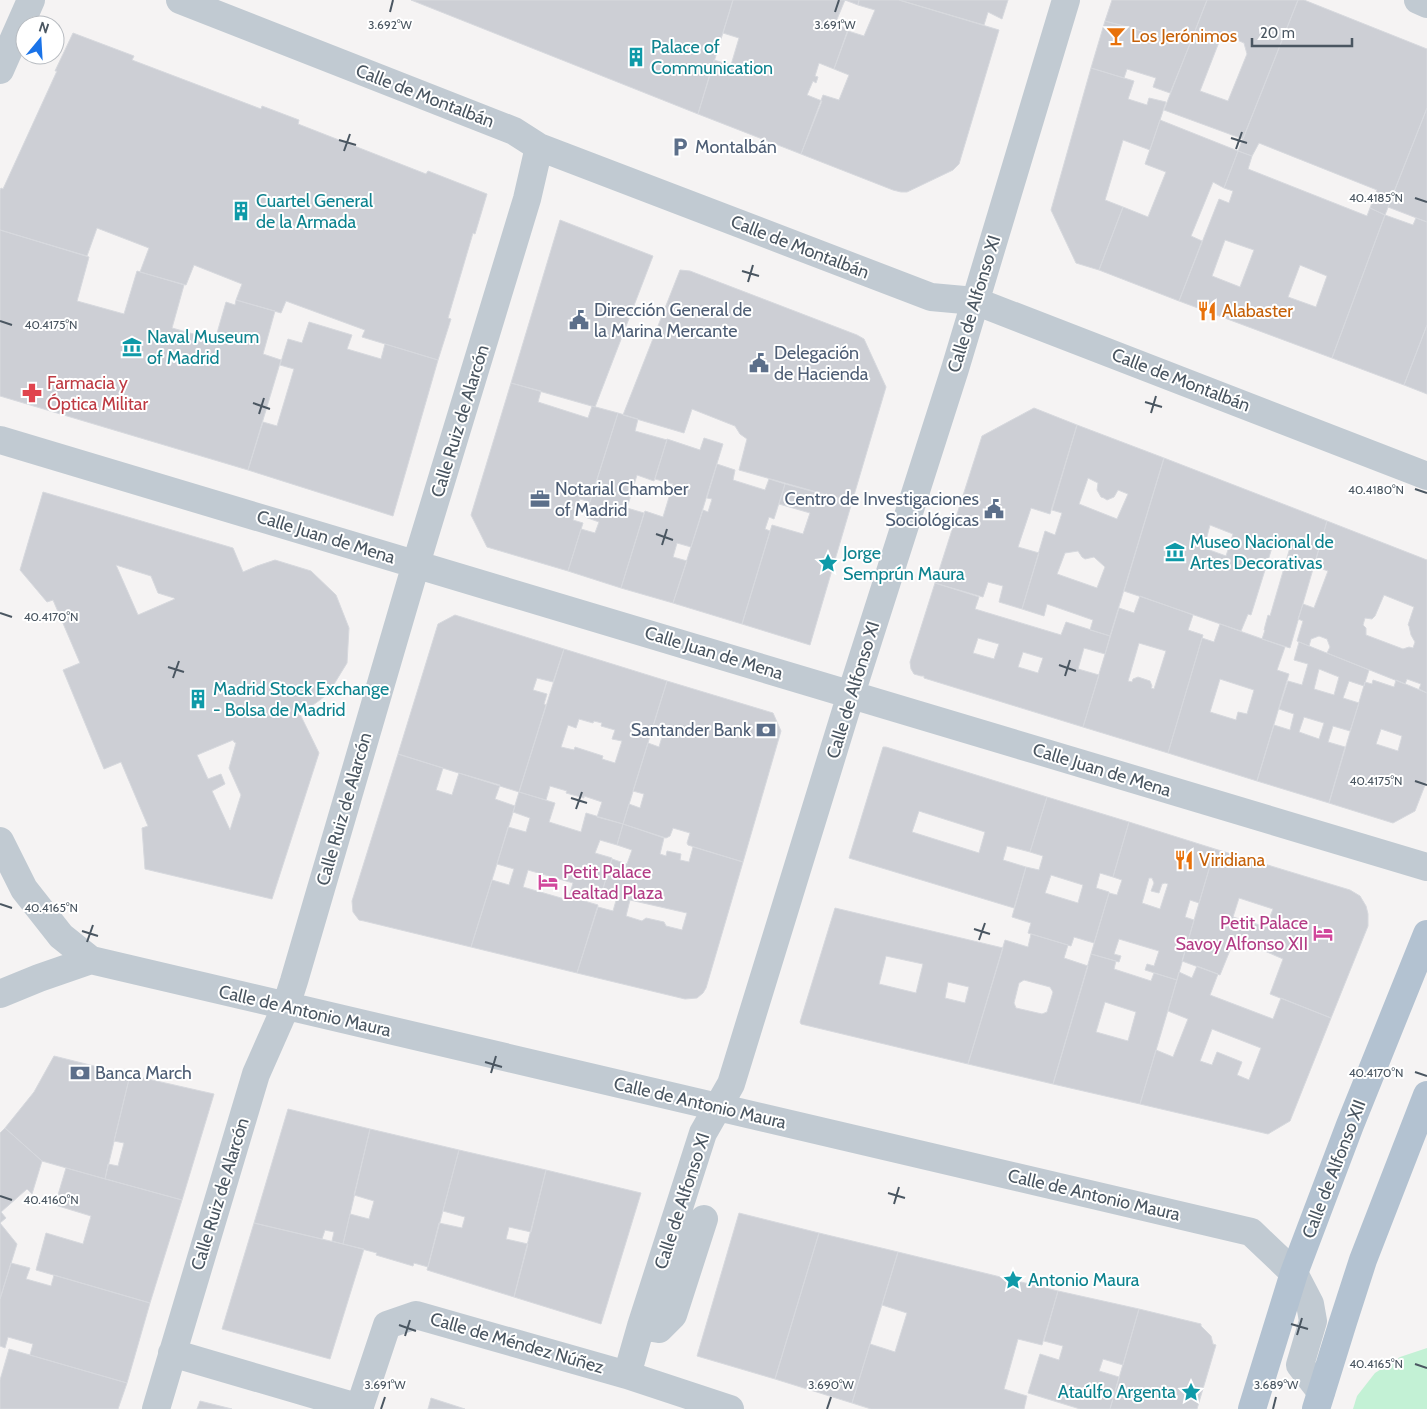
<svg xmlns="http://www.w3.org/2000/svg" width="1427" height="1409" viewBox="0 0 1427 1409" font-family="Cabin,sans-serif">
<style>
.green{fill:#c3f1d5}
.building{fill:#cdcfd5;stroke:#d7d9de;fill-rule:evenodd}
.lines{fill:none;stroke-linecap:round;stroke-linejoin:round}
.minor{stroke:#c1cad2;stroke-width:28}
.major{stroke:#b3c2d1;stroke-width:28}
.ticks{fill:none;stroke:#4a5661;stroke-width:2}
.labels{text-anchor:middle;stroke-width:4;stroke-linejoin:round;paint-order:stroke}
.food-label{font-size:18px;fill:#c56008;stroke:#fff;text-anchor:start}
.culture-label{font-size:18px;fill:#0d838f;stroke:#fff;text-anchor:start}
.street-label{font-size:18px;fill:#4a5661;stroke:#fff}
.service-label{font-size:18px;fill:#4e5e75;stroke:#fff;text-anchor:start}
.health-label{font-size:18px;fill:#be3a42;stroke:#fff;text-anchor:start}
.hotel-label{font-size:18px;fill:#b23c85;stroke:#fff;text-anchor:start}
.ticks-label{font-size:12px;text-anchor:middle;fill:#4a5661;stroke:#fff;stroke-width:4;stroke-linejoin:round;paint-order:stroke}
</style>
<rect width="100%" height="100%" fill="#f5f3f3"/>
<path class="green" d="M1427 1348V1409H1353L1357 1396 1375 1373 1400 1357Z"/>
<path class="building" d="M411 0H733L698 114Z
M733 0H845L835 24 848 29 834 69 819 63 815 76 818 77 816 83 813 81 807 95 822 101 801 154 698 114 714 60 731 65 739 38 723 33Z
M845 0H859L858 5Z
M859 0H899L999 30 959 164 953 170 907 192H901L893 190 801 154 823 95 839 100 849 75 834 69 848 31 864 36 875 10 858 5Z
M899 0H1008L1002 19 988 12 984 25Z
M1112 0H1207L1190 44 1105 21Z
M1207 0H1298L1243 139 1164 110ZM1228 36 1244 43 1247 54 1228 101 1200 91 1219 42Z
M1298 0H1304L1427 49V108L1385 215 1370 208 1377 190 1259 143 1252 156 1238 151Z
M1105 21 1190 44 1170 93 1153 87 1156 78 1127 69 1124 78 1091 68Z
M73 33 134 56 132 60 261 109 262 106 299 120 298 124 426 174 428 171 487 194 475 234 473 233 448 318 451 319 438 360 362 337 365 330 286 301 281 313 236 300 242 284 194 265 186 285 140 272 149 248 97 228 87 256 0 230V190L1 188 3 189 57 71H55Z
M1091 68 1134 81 1128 99 1147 105 1149 98 1166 102 1150 150 1123 140 1105 200 1123 207 1099 270 1076 263 1051 210Z
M1427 108V222L1388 207Z
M1160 120 1238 151 1224 188 1213 182 1191 236 1202 241 1179 301 1099 270 1123 207 1148 217 1166 172 1145 164Z
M1238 151 1252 156 1248 169 1367 216 1370 208 1385 215 1332 358 1179 301 1219 199 1229 203 1233 191 1224 188ZM1225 240 1254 250 1240 287 1212 276ZM1300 265 1327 276 1316 307 1288 297Z
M1385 215 1413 225 1416 218 1427 222V325L1404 385 1332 358Z
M560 220 653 256 595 407 511 383Z
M0 230 89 257 77 301 124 314 137 271 184 285 172 328 215 340 226 302 235 305 236 300 275 311 263 354 281 360 248 470 0 396Z
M680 270 690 271 857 335 864 339 886 387 852 502 739 470 747 439 740 434 735 426 692 409 684 433 623 415Z
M309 322 352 335 347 349 381 359 385 344 438 360 393 516 248 470 263 422 277 426 294 369 280 365 288 339 302 343Z
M1427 325V394L1404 385Z
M511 383 541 391 538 402 588 418 592 406 618 413 590 502 580 499 573 520 583 523 568 571 487 547 471 515Z
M1034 408 1077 425 1050 514 1031 508 1018 547 1039 553 1022 609 999 602 1003 586 988 582 983 597 935 583 982 436Z
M618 413 638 419 635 431 667 440 654 481 637 475 627 508 644 513 621 588 568 571 581 529 595 533 599 522 585 517Z
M1077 425 1164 458 1110 636 1090 630 1093 620 1047 604 1044 616 1022 609 1045 531 1055 535 1062 513 1052 510ZM1088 478 1098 483 1097 490 1101 497 1104 498 1107 500 1114 497 1118 490 1128 494 1117 519 1079 504ZM1078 551 1082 557 1085 559 1094 557 1105 567 1097 588 1057 574 1065 553Z
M704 438 723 444 691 547 677 543 673 557 687 561 673 603 621 588 645 511 663 517 673 484 655 479 667 439 700 450Z
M1164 458 1327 521 1290 648 1262 639 1265 630H1264L1268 615 1270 616 1291 544 1275 538 1251 615 1248 614 1241 631 1124 591ZM1210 525 1233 534 1226 556 1204 548Z
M717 464 735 470 733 480 765 490 769 479 785 484 774 519 769 517 765 529 770 531 742 624 673 603 703 510 708 512 712 499 707 498Z
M785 484 852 502 810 645 742 624 772 525 803 534 810 513 779 504Z
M43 492 233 548 243 572 257 566 275 560 311 571 336 595 349 628 347 663 328 694 313 705 299 712 319 753 272 899 145 869 142 828 148 826 121 762 104 769 63 670 80 663 53 600 47 602 20 570ZM116 565 151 576 158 593 174 598 175 599 138 615ZM233 740 234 742 236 743 229 768 241 795 230 830 212 791 225 784 221 774 208 779 197 755Z
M1327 521 1427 560V693L1419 689 1421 684 1407 679 1405 684 1327 653 1330 647 1327 639 1319 636 1311 639 1309 646 1297 641 1303 621 1298 619 1303 604 1314 608 1328 571 1314 566ZM1384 595 1414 607 1408 625 1409 626 1411 635 1415 642 1413 648 1409 647 1403 649 1366 635V628L1363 625 1365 618 1372 619 1375 616Z
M935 583 979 597 975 609 1061 635 1066 622 1110 636 1105 654 1084 648 1078 669 1099 675 1083 727 924 678V676H921L914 674 911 669 910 662ZM978 638 999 644 994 659 973 653ZM1023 652 1043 658 1038 673 1018 667Z
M1140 596 1193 615 1188 630 1203 635 1168 753 1083 727 1119 608 1134 613ZM1139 643 1166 651 1154 689 1151 688 1152 686 1150 681 1138 677 1133 679 1132 682 1128 681Z
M455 615 564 649 553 682 537 678 533 690 547 694 544 704 546 705 519 792 398 754 438 624Z
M1220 624 1285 647 1277 670 1289 674 1257 781 1168 753 1202 638 1214 642ZM1220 679 1254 690 1247 714 1238 712 1236 720 1210 712Z
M1299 642 1369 670 1364 686 1349 681 1343 698 1359 703 1350 731 1333 726 1328 742 1345 747 1329 803 1257 781 1274 725 1290 730 1294 714 1279 709 1288 681 1302 685 1308 664 1294 660ZM1319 669 1339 677 1334 695 1314 689ZM1304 717 1324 723 1319 739 1299 732Z
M564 649 667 681 623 824 597 817 602 802 584 796V798L566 793 567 791 550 786 546 800 519 792ZM579 719 593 723 594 721 602 723 601 726 615 730 612 739 622 741 615 763 602 759 603 756 575 747 574 750 561 747 568 725 576 728Z
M1373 680 1394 687 1396 680 1427 693V780L1415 811 1393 823 1329 803 1365 682 1372 684ZM1381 729 1402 736 1398 751 1376 744Z
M667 681 773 713 781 731 743 862 688 845 687 843 690 833 673 828 670 836 666 838 623 824 629 804 640 808 644 794 633 791 648 743 659 747 664 730 653 726Z
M883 747H886L1047 797 1030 852 1007 846 1003 860 1026 867 1014 908 849 858ZM919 811 985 832 979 853 912 832Z
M398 754 443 768 436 790 452 795 459 773 500 785 495 799 515 806 471 947 364 921 359 920 353 912 352 901Z
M519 792 555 803 549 822 581 832 586 813 623 824 617 845 600 840 595 853 612 858 602 892 585 887 581 900 598 905 577 973 471 947 492 880 509 885 514 869 497 864 508 827 526 832 530 818 513 812ZM528 870 573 883 568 900 523 887Z
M1047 797 1129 822 1113 877 1100 873 1096 888 1109 892V893L1094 943 1074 937 1071 946 1028 933 1031 923 1012 917 1026 867 1039 870 1043 856 1030 852ZM1051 875 1083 885 1078 903 1045 893Z
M1129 822 1215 849 1199 903 1190 900 1185 917 1194 920 1177 980 1145 970 1147 964 1154 966 1159 951 1119 939 1114 954 1121 956 1119 962 1091 954 1109 893 1117 895 1122 880 1113 877ZM1149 878H1152L1154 883 1151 891 1159 893 1162 884 1165 883 1168 884 1160 909 1142 903Z
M623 824 664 838 660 854 666 856 667 851 681 854 680 860 689 862 693 847 743 862 706 988 703 993 697 998 685 999 577 973 598 907 613 911 617 897 602 892 612 859 627 864 632 850 617 845ZM630 900 687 913 682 930 666 926 664 922 646 918 642 921 626 916Z
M1215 849 1350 890 1360 896 1366 906 1368 914V926L1331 1018 1270 994 1283 959 1235 938 1220 975 1182 961ZM1239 898 1273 909 1266 927 1233 917Z
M835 908 1003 948 968 1064 801 1024 800 1022ZM886 956 923 964 916 993 879 984ZM948 982 969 987 965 1003 945 998Z
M1031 934 1068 945 1064 958 1088 966 1053 1084 968 1064 1005 940 1028 947ZM1024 980 1050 987 1053 992 1047 1012 1042 1014 1016 1008 1014 1003 1019 983Z
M1091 954 1116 961 1114 969 1151 981 1154 973 1177 980 1140 1104 1053 1084ZM1105 1002 1136 1012 1128 1041 1096 1032Z
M1197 966 1218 974 1210 995 1273 1019 1281 998 1331 1018 1290 1121 1268 1134 1140 1104 1156 1050 1173 1057 1188 1019 1168 1011 1179 972 1192 978ZM1212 1029 1261 1048 1249 1080 1237 1075 1242 1062 1217 1052 1212 1065 1200 1061Z
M54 1056 130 1075 105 1179 42 1161 5 1128 34 1092Z
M130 1075 214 1094 182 1200 105 1179 108 1164 118 1166 124 1143 114 1141Z
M288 1109 370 1129 343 1244 332 1241 334 1232 325 1230 322 1239 254 1223Z
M5 1128 42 1161 32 1194 27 1189 1 1212 6 1218 0 1223 17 1244 0 1299V1133Z
M370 1129 459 1150 428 1267 414 1263 413 1266 376 1255 377 1253 343 1244 350 1214 369 1219 374 1201 354 1195Z
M459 1150 546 1170 531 1232 509 1227 506 1239 528 1244 514 1297 427 1270 439 1223 462 1228 465 1217 443 1211Z
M66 1168 182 1200 150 1303 36 1270 46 1233 83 1244 91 1216 55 1205Z
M546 1170 641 1193 601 1324 514 1297Z
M739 1213 819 1233 775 1379 697 1356Z
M254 1223 364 1249 330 1359 222 1329Z
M819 1233 898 1252 852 1403 775 1379Z
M898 1252 1058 1291 1042 1345 1018 1339 1004 1389 1027 1396 1024 1409H871L852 1403 870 1344 895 1352 907 1313 882 1305Z
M11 1263 30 1268 26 1279 51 1286 54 1275 150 1303 127 1383 30 1355 33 1344 8 1337 5 1348 0 1346V1299Z
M1058 1291 1139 1309 1123 1365 1103 1359 1099 1371 1119 1377 1110 1409H1080L1028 1393 1040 1354 1059 1360 1063 1346 1044 1341Z
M1139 1309 1201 1324V1326L1211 1336 1213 1344 1216 1345 1197 1409H1110Z
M9 1349 127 1383 118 1409H0V1380Z
M431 1398 465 1409H428Z
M200 1401 232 1409H197Z"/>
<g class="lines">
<path class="minor" d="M180 0 514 131 539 147 931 297 975 301 1427 476
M1418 0 1427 4
M0 70 31 0
M0 440 1427 867
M0 841 24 889 61 936 91 960 1251 1232 1294 1273 1310 1304 1313 1321 1300 1365 1321 1392
M0 994 39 978 91 960
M641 1326 659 1329 673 1315 704 1219
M172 1353 360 1408
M627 1375 641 1326 703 1133 731 1084 851 694 955 369 1066 0
M156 1409 256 1074 286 1006 294 981 416 564 527 199 539 147
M359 1409 387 1325 416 1315 627 1375 730 1409"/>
<path class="major" d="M1252 1409 1294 1273 1350 1125 1427 934
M1316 1409 1343 1322 1363 1260 1427 1095"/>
</g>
<path class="ticks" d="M390 12 393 0M835 12 839 0M1231 138 1247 143M339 140 356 145M1236 149 1242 132M344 151 350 134M1415 198 1427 202M742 271 759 276M748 282 753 265M0 321 12 325M1145 402 1162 407M253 403 270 409M1151 413 1156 396M259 414 264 398M1415 489 1427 493M656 534 673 540M662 545 667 529M0 613 12 617M1059 665 1076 671M168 667 184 672M1065 676 1070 660M173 678 179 661M1415 781 1427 785M571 798 587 803M576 809 582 792M0 904 12 908M974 929 990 934M82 931 98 936M979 940 985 923M87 942 93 925M485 1062 502 1067M1415 1072 1427 1076M491 1073 496 1056M888 1193 905 1198M0 1196 12 1200M894 1204 899 1187M1291 1324 1308 1329M399 1325 416 1331M1297 1335 1302 1318M405 1336 410 1320M1415 1364 1427 1368M381 1409 385 1397M827 1409 831 1397M1273 1409 1276 1397"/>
<defs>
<symbol id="bar-bare" viewBox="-9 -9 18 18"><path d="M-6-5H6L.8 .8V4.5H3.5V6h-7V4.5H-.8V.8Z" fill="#e8710a" stroke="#fff" stroke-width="2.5" paint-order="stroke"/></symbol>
<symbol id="building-bare" viewBox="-9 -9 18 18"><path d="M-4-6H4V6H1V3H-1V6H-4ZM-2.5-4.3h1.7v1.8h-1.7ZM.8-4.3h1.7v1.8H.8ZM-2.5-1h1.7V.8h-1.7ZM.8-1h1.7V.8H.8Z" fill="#0f9aa8" stroke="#fff" stroke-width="2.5" paint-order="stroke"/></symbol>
<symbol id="parking-bare" viewBox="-9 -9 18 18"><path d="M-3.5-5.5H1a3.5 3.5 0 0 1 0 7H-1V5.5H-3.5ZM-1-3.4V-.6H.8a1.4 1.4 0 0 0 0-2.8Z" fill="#5c6f8a" stroke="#fff" stroke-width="2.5" paint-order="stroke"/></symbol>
<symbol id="restaurant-bare" viewBox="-9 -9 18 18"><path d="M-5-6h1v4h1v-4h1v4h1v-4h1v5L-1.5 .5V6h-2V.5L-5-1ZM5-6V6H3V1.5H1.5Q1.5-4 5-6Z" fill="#e8710a" stroke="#fff" stroke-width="2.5" paint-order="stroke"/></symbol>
<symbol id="civic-bare" viewBox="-9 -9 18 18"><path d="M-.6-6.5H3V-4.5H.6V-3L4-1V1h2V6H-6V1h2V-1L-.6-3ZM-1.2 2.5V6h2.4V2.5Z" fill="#5c6f8a" stroke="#fff" stroke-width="2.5" paint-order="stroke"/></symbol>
<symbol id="museum-bare" viewBox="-9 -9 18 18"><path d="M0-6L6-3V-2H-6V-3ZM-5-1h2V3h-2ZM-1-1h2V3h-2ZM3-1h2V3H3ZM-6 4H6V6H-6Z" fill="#0f9aa8" stroke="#fff" stroke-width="2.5" paint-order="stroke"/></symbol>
<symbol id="pharmacy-bare" viewBox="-9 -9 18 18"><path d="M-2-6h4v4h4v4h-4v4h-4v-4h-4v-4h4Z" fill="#e0444e" stroke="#fff" stroke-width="2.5" paint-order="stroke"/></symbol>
<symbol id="office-bare" viewBox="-9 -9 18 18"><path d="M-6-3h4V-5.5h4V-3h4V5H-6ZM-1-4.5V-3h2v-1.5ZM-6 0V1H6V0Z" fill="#5c6f8a" stroke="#fff" stroke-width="2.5" paint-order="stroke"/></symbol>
<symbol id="sight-bare" viewBox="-9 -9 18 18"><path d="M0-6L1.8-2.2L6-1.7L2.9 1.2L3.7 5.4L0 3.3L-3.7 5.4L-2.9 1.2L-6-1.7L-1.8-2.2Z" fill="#0f9aa8" stroke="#fff" stroke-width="2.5" paint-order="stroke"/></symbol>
<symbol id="bank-bare" viewBox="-9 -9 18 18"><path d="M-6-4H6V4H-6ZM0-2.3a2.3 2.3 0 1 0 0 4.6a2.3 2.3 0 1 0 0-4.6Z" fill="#5c6f8a" stroke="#fff" stroke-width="2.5" paint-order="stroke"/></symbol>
<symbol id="hotel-bare" viewBox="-9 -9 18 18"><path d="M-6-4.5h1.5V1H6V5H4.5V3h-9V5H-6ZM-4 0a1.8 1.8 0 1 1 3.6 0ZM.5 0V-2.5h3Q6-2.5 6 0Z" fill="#d1479c" stroke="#fff" stroke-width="2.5" paint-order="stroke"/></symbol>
</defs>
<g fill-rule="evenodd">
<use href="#bar-bare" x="1102" y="22" width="28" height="28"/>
<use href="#building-bare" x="622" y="43" width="28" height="28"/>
<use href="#parking-bare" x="666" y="133" width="28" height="28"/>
<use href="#building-bare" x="227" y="197" width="28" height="28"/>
<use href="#restaurant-bare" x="1193" y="297" width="28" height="28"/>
<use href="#civic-bare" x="565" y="306" width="28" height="28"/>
<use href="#museum-bare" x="118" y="333" width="28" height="28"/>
<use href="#civic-bare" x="745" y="349" width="28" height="28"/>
<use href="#pharmacy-bare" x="18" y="379" width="28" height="28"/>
<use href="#office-bare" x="526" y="485" width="28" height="28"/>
<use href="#civic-bare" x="980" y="495" width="28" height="28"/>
<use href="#museum-bare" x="1161" y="538" width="28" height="28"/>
<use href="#sight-bare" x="814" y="549" width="28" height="28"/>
<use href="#building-bare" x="184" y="685" width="28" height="28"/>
<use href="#bank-bare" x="752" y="716" width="28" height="28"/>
<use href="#restaurant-bare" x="1170" y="846" width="28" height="28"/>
<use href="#hotel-bare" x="534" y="868" width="28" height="28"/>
<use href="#hotel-bare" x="1309" y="919" width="28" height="28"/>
<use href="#bank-bare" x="66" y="1059" width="28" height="28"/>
<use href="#sight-bare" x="999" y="1266" width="28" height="28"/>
<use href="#sight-bare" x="1177" y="1378" width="28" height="28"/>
</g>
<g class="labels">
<g class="food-label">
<text x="1131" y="42">Los Jerónimos</text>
<text x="1222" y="317">Alabaster</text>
<text x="1199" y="866">Viridiana</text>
</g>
<g class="culture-label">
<text x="651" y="53">Palace of<tspan x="651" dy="21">Communication</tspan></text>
<text x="256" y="207">Cuartel General<tspan x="256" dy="21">de la Armada</tspan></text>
<text x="147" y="343">Naval Museum<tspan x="147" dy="21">of Madrid</tspan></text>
<text x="1190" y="548">Museo Nacional de<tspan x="1190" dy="21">Artes Decorativas</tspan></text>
<text x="843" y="559">Jorge<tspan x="843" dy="21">Semprún Maura</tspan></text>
<text x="213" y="695">Madrid Stock Exchange<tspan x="213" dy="21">- Bolsa de Madrid</tspan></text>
<text x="1028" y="1286">Antonio Maura</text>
<text x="1176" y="1398" text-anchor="end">Ataúlfo Argenta</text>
</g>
<g class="street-label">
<text transform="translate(425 96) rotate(21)" y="6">Calle de Montalbán</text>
<text transform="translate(800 247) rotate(21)" y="6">Calle de Montalbán</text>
<text transform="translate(974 304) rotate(-73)" y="6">Calle de Alfonso XI</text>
<text transform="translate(1181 380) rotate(21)" y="6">Calle de Montalbán</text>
<text transform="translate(460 421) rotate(-73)" y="6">Calle Ruiz de Alarcón</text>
<text transform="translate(326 537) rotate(17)" y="6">Calle Juan de Mena</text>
<text transform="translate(714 653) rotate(17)" y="6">Calle Juan de Mena</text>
<text transform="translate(853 690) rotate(-73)" y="6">Calle de Alfonso XI</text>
<text transform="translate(1102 770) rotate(17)" y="6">Calle Juan de Mena</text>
<text transform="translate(344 809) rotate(-74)" y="6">Calle Ruiz de Alarcón</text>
<text transform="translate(305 1011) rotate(13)" y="6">Calle de Antonio Maura</text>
<text transform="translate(700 1103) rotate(13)" y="6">Calle de Antonio Maura</text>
<text transform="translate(1334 1169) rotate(-69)" y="6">Calle de Alfonso XII</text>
<text transform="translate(220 1194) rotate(-73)" y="6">Calle Ruiz de Alarcón</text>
<text transform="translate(1094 1195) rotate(13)" y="6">Calle de Antonio Maura</text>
<text transform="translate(682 1201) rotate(-72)" y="6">Calle de Alfonso XI</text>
<text transform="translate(517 1343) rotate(16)" y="6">Calle de Méndez Núñez</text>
</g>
<g class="service-label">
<text x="695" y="153">Montalbán</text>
<text x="594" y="316">Dirección General de<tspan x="594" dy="21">la Marina Mercante</tspan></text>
<text x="774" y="359">Delegación<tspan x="774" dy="21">de Hacienda</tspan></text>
<text x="555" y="495">Notarial Chamber<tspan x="555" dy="21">of Madrid</tspan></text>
<text x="979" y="505" text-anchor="end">Centro de Investigaciones<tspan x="979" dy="21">Sociológicas</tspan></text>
<text x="751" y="736" text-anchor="end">Santander Bank</text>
<text x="95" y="1079">Banca March</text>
</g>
<g class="health-label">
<text x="47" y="389">Farmacia y<tspan x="47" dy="21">Óptica Militar</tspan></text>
</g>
<g class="hotel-label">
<text x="563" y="878">Petit Palace<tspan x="563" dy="21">Lealtad Plaza</tspan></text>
<text x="1308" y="929" text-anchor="end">Petit Palace<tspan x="1308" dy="21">Savoy Alfonso XII</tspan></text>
</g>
</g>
<g class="ticks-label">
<text x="390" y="29">3.692°W</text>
<text x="835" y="29">3.691°W</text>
<text x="1376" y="202">40.4185°N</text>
<text x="51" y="329">40.4175°N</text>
<text x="1376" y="494">40.4180°N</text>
<text x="51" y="621">40.4170°N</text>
<text x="1376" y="785">40.4175°N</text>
<text x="51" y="912">40.4165°N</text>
<text x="1376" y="1077">40.4170°N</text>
<text x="51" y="1204">40.4160°N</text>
<text x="1376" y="1368">40.4165°N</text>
<text x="385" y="1389">3.691°W</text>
<text x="831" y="1389">3.690°W</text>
<text x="1276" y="1389">3.689°W</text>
</g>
<g transform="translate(40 40) rotate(18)"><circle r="24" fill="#ffffff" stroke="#b7bbc0"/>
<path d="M0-4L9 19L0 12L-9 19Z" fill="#1a73e8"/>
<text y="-8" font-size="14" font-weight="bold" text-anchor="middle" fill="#4a5661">N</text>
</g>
<path d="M1252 38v8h100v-8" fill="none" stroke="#4a5661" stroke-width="2.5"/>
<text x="1260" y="38" font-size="15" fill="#4a5661" stroke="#ffffff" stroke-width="4" paint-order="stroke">20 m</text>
</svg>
